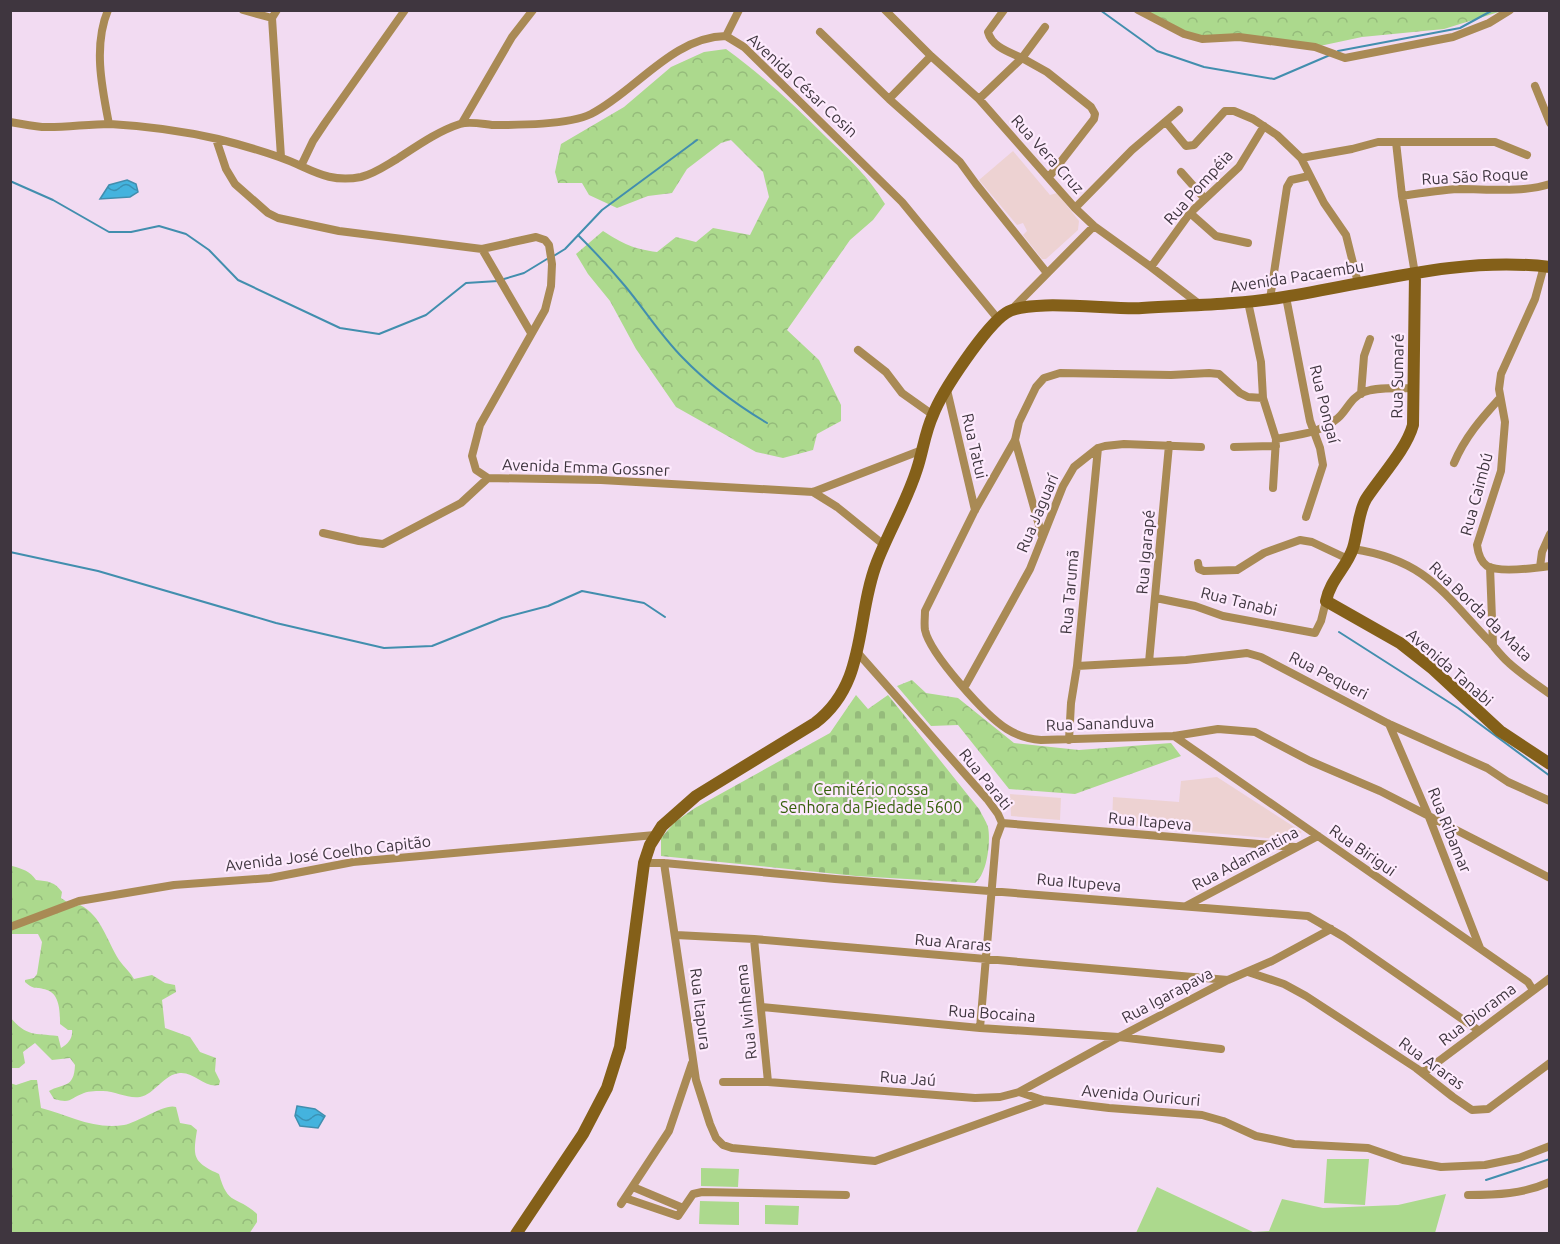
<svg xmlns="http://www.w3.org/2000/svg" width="1560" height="1244" viewBox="0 0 1560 1244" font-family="Ubuntu,sans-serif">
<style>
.education{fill:#edd2d2}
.grass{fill:#acd98d}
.forest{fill:url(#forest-crowns)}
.cemetery{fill:url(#cemetery-stones)}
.water{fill:url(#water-waves);stroke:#428eae;stroke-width:1.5}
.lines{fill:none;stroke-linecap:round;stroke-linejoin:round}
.stream{stroke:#428eae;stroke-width:2}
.street{stroke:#a98a55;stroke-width:8}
.secondary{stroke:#846019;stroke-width:12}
.labels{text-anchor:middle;stroke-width:4.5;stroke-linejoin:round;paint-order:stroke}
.street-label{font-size:16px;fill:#3f363f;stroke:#fdeafd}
.park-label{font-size:16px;fill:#365f0b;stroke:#fdeafd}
</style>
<defs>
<pattern id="forest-crowns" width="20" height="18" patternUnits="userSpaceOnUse" patternTransform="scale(1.5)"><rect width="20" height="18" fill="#acd98d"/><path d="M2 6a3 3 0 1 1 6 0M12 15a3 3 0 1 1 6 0" fill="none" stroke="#95bb7b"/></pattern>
<pattern id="cemetery-stones" width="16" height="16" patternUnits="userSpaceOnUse" patternTransform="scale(1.5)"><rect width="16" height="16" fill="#acd98d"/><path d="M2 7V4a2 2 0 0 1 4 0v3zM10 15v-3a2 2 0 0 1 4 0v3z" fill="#95bb7b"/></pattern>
<pattern id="water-waves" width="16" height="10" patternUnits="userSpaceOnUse" patternTransform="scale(1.5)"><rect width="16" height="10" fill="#44b3de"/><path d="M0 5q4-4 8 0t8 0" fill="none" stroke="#3a92b5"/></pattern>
</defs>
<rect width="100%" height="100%" fill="#f2dbf2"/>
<path class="education" d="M1013 151 1050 195 1057 193 1079 221 1078 230 1046 259H1042L1023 235 1027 231 1023 223 1017 225 979 180Z
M1217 777 1302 832 1289 840 1112 824 1113 797 1179 802 1181 781Z
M1010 794 1061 798 1060 820 1011 816Z"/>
<path class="grass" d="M1327 1159H1369L1365 1205 1324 1203Z
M701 1168 739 1169 738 1187 701 1186Z
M1157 1187 1253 1232 1269 1231 1282 1199 1323 1208 1398 1205 1446 1194 1435 1233H1136Z
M700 1201 739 1202V1225L699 1224Z
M765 1205 799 1206 798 1225 765 1224Z"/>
<path class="forest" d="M1138 11H1502L1444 29 1362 37 1315 47 1184 34Z
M726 49C763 76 795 106 827 138 850 160 868 176 885 204L873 220 850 240 787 330 819 360 841 405V421L817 434 813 450 783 458 756 452 676 407 636 349 610 301 588 274 576 254 603 231C623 244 634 249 657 252L676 237 696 242 713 228 750 235 769 197 763 172 731 140 721 143 687 169 672 193 648 196 617 208 589 195 582 183H558L555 172 561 144 624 107 671 67 704 52Z
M912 680 926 693 958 698 1014 743 1079 750 1171 743 1181 756 1075 794 1009 789 958 725 931 726 897 686Z
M12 866C23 869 30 871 36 880 48 881 55 882 62 892L61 898 67 902 65 909 80 905C101 915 107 941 119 960 124 967 130 972 134 979L152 975 165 983 175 985 176 992 162 1000 165 1028 190 1037 200 1052 216 1058 215 1071 220 1081 219 1085C204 1088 195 1072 180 1073 164 1074 155 1094 140 1097 128 1099 115 1091 103 1091 98 1091 89 1091 84 1093 70 1098 72 1104 54 1099L49 1091C63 1083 74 1089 75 1065L70 1058 52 1060 35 1043 23 1052 25 1063 19 1068H11L10 1017C27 1037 34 1033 58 1036L61 1048C68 1044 73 1038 72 1030H68L60 1024C60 1013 60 994 47 990 36 986 35 991 25 982V980L34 978 37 974 42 942 38 934H11Z
M31 1080H37L41 1108C68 1115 94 1130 124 1125 139 1122 165 1103 176 1107L180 1123 191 1125 197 1130C193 1156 192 1162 219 1174 228 1207 237 1195 257 1214V1222L249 1234 11 1233 10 1083 16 1085Z"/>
<path class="cemetery" d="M856 695 868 709 888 695 979 809C982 815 986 821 988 827 991 842 987 874 975 883L856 876 661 856V838L675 822 695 808 830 733Z"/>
<path class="water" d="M127 180 136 184 138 192 130 197 100 199 109 185Z
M297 1106 315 1109 325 1116 318 1128 300 1126 295 1116Z"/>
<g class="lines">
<path class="stream" d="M1100 10 1157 51 1204 67 1274 79 1330 55
M1338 51 1460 28 1493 10
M10 181 53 200 109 232H131L159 226 186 234 209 250 238 280 340 328 379 334 426 315 466 283 498 281
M578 235C594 251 610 268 625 286 645 310 661 336 683 358 708 384 737 405 767 423
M552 257 565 249 602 210 697 140
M504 279 524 273 547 259
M10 552 98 571 276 623 384 648 432 646 502 618 548 606 582 591 644 603 665 617
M1339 632 1458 708 1550 776
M1486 1180 1550 1159"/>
<path class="street" d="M108 10C93 46 102 88 109 124
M243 10 272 18
M277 10 272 18 281 157
M885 10 931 56 979 99 1075 208 1094 226 1151 267 1199 304
M1138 10 1184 34 1202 39 1239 37 1315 47 1345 58 1453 37 1489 23 1510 10
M1045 27 1022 58 1047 72 1091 107 1095 114 1094 119 1049 177
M820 32 889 99 960 162 976 184 1047 273
M726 36 739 10
M1535 86 1550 123
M889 99 931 56
M979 99 1022 58C1009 52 992 47 988 32L1004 10
M10 122C21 124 32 126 42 127 64 128 87 124 110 124 146 126 183 131 218 139 238 144 259 150 279 157 309 167 326 184 361 177 374 174 385 166 397 159 417 146 438 131 460 124 470 121 482 124 492 125 518 125 568 125 591 114 636 91 672 37 726 36L744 47 902 202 998 319
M1166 122 1186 146 1194 145 1225 111H1234L1253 119 1277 135 1301 158 1324 203 1346 235 1358 283
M462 123 512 37 533 10
M216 139 226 169 235 184 268 213 278 218 339 231 482 249 536 237 545 240 549 245 552 264 551 286 545 310 480 425 472 456 476 470 488 478 601 480 813 492 922 450
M1396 142 1402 196 1415 274
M1301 158 1352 149 1378 142H1495L1527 155
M301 166 313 141 325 123 405 10
M1181 172 1205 199
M1402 196C1421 193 1440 190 1459 189 1489 189 1521 193 1550 184
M1075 208 1132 150 1179 110
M1190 213 1216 236 1248 243
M482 249 531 333
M1544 266 1535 299 1501 374 1499 389 1505 422 1501 471 1477 545C1478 553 1480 561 1487 566 1499 573 1536 568 1550 566
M1151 267 1190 213 1239 167 1264 126
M1286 297 1310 421 1320 448 1323 465 1306 517
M1270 299 1287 187 1291 180 1309 176
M1248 302 1261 362 1263 398 1276 439 1273 488
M1012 309 1094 226
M858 350 886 372 902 393 933 415
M947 390 975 510
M1361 394 1364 356 1370 339
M1263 398 1248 397 1240 393 1219 374 1209 373 1171 375 1060 373 1044 378 1036 387 1019 422 1015 440 975 510 925 611C925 617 924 624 925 630 930 654 986 716 1007 729 1018 736 1028 739 1041 740L1174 736 1218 729 1255 732 1310 761 1380 791 1550 878
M1276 439C1297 435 1321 433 1338 418 1347 410 1351 397 1364 392 1379 386 1399 389 1415 388
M1015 440 1042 536
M1234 447 1276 446
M1454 463C1465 437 1481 419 1500 398
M813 492 837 507 884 545
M323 533 359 541 383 544 461 503 488 478
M1353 549C1426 560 1443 593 1490 642 1496 649 1502 657 1509 663 1521 674 1536 684 1550 694
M1198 563 1199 569 1204 571 1237 570 1264 553 1300 540 1312 542 1348 559
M1490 567 1493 645
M1540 567 1542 552 1550 534
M1156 598 1195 606 1223 616 1315 633 1321 621 1326 601
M857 652 987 799 998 814 1002 823 996 839 980 1028
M1149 662 1169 445
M1077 666 1186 660 1247 653 1261 657 1389 724 1487 768 1508 782 1550 801
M964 688 1030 569 1063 486 1074 467 1098 448 1105 446 1124 444 1201 447
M1389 724 1429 817 1480 948
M1174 736 1528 982 1533 990
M1069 740 1071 703 1077 666 1098 448
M1002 823 1295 847
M644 863H664L835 879 1308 916 1344 937 1478 1030
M664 863 696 1080 710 1124 716 1138 723 1145 732 1148 875 1161 1042 1101
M1186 906 1318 836
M10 927 79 901 174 885 270 878 353 862 655 835
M676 935 754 939 1228 980
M754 939 768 1082
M1248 972 1284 984 1306 996 1416 1068 1453 1097 1472 1110 1488 1109 1550 1063
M761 1007 980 1028 1119 1037 1221 1049
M1421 1072 1427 1070 1550 978
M723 1082H768L975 1098 1000 1097 1019 1092 1043 1100 1109 1108 1202 1115 1223 1121 1256 1136 1271 1139 1294 1144 1368 1148 1403 1160 1441 1167 1485 1165 1519 1158 1550 1146
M1019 1092 1119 1037 1228 980 1272 961 1331 929
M633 1187 683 1208
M1468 1195C1497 1195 1523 1194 1550 1182
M625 1198 678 1216 693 1194 702 1192 846 1195
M621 1204 669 1131 692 1063"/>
<path class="secondary" d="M1415 274 1413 425C1406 450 1381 476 1366 499 1358 513 1358 532 1353 548 1347 567 1330 580 1326 601L1400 643 1433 669 1500 731 1550 764
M516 1234 583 1134 607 1088 620 1047 644 863 650 845 662 826 696 796 815 723C868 683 855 618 877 562 889 531 907 501 917 469 923 451 925 432 933 415 942 391 986 326 1006 313 1028 298 1112 310 1142 308 1189 305 1237 305 1284 297 1372 283 1460 256 1550 267"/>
</g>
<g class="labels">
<g class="street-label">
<text transform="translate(803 85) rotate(43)" y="6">Avenida César Cosin</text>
<text transform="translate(1048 154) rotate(48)" y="6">Rua Vera Cruz</text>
<text transform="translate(1475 176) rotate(-3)" y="6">Rua São Roque</text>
<text transform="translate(1198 187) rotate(-48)" y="6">Rua Pompéia</text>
<text transform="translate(1297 276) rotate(-9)" y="6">Avenida Pacaembu</text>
<text transform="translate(1397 376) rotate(-89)" y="6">Rua Sumaré</text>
<text transform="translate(1325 404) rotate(76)" y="6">Rua Pongaí</text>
<text transform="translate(975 446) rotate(77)" y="6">Rua Tatui</text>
<text transform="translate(586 467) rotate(2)" y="6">Avenida Emma Gossner</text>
<text transform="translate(1476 494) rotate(-75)" y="6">Rua Caimbú</text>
<text transform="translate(1037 513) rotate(-67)" y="6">Rua Jaguarí</text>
<text transform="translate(1145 552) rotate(-85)" y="6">Rua Igarapé</text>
<text transform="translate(1069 592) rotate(-85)" y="6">Rua Tarumã</text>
<text transform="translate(1239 601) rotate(14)" y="6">Rua Tanabi</text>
<text transform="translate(1481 611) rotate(44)" y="6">Rua Borda da Mata</text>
<text transform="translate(1450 667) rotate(41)" y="6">Avenida Tanabi</text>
<text transform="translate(1329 675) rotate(27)" y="6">Rua Pequeri</text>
<text transform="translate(1100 723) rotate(-2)" y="6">Rua Sananduva</text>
<text transform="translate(986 779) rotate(51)" y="6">Rua Parati</text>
<text transform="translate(1150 821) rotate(5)" y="6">Rua Itapeva</text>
<text transform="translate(1450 830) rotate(68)" y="6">Rua Ribamar</text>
<text transform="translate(1363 850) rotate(35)" y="6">Rua Birigui</text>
<text transform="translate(328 853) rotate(-7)" y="6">Avenida José Coelho Capitão</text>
<text transform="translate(1245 858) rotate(-28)" y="6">Rua Adamantina</text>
<text transform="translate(1079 882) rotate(5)" y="6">Rua Itupeva</text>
<text transform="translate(953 942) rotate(5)" y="6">Rua Araras</text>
<text transform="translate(1167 995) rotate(-28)" y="6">Rua Igarapava</text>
<text transform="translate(701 1009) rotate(83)" y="6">Rua Itapura</text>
<text transform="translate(746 1012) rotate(-96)" y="6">Rua Ivinhema</text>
<text transform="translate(992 1013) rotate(4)" y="6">Rua Bocaina</text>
<text transform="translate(1477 1014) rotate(-37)" y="6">Rua Diorama</text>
<text transform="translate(1432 1063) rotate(36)" y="6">Rua Araras</text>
<text transform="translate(908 1078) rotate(4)" y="6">Rua Jaú</text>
<text transform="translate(1141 1095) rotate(5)" y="6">Avenida Ouricuri</text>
</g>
<g class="park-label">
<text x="871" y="795">Cemitério nossa<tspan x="871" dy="18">Senhora da Piedade 5600</tspan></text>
</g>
</g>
<rect width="1560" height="1244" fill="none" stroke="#3f363f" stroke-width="24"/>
</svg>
